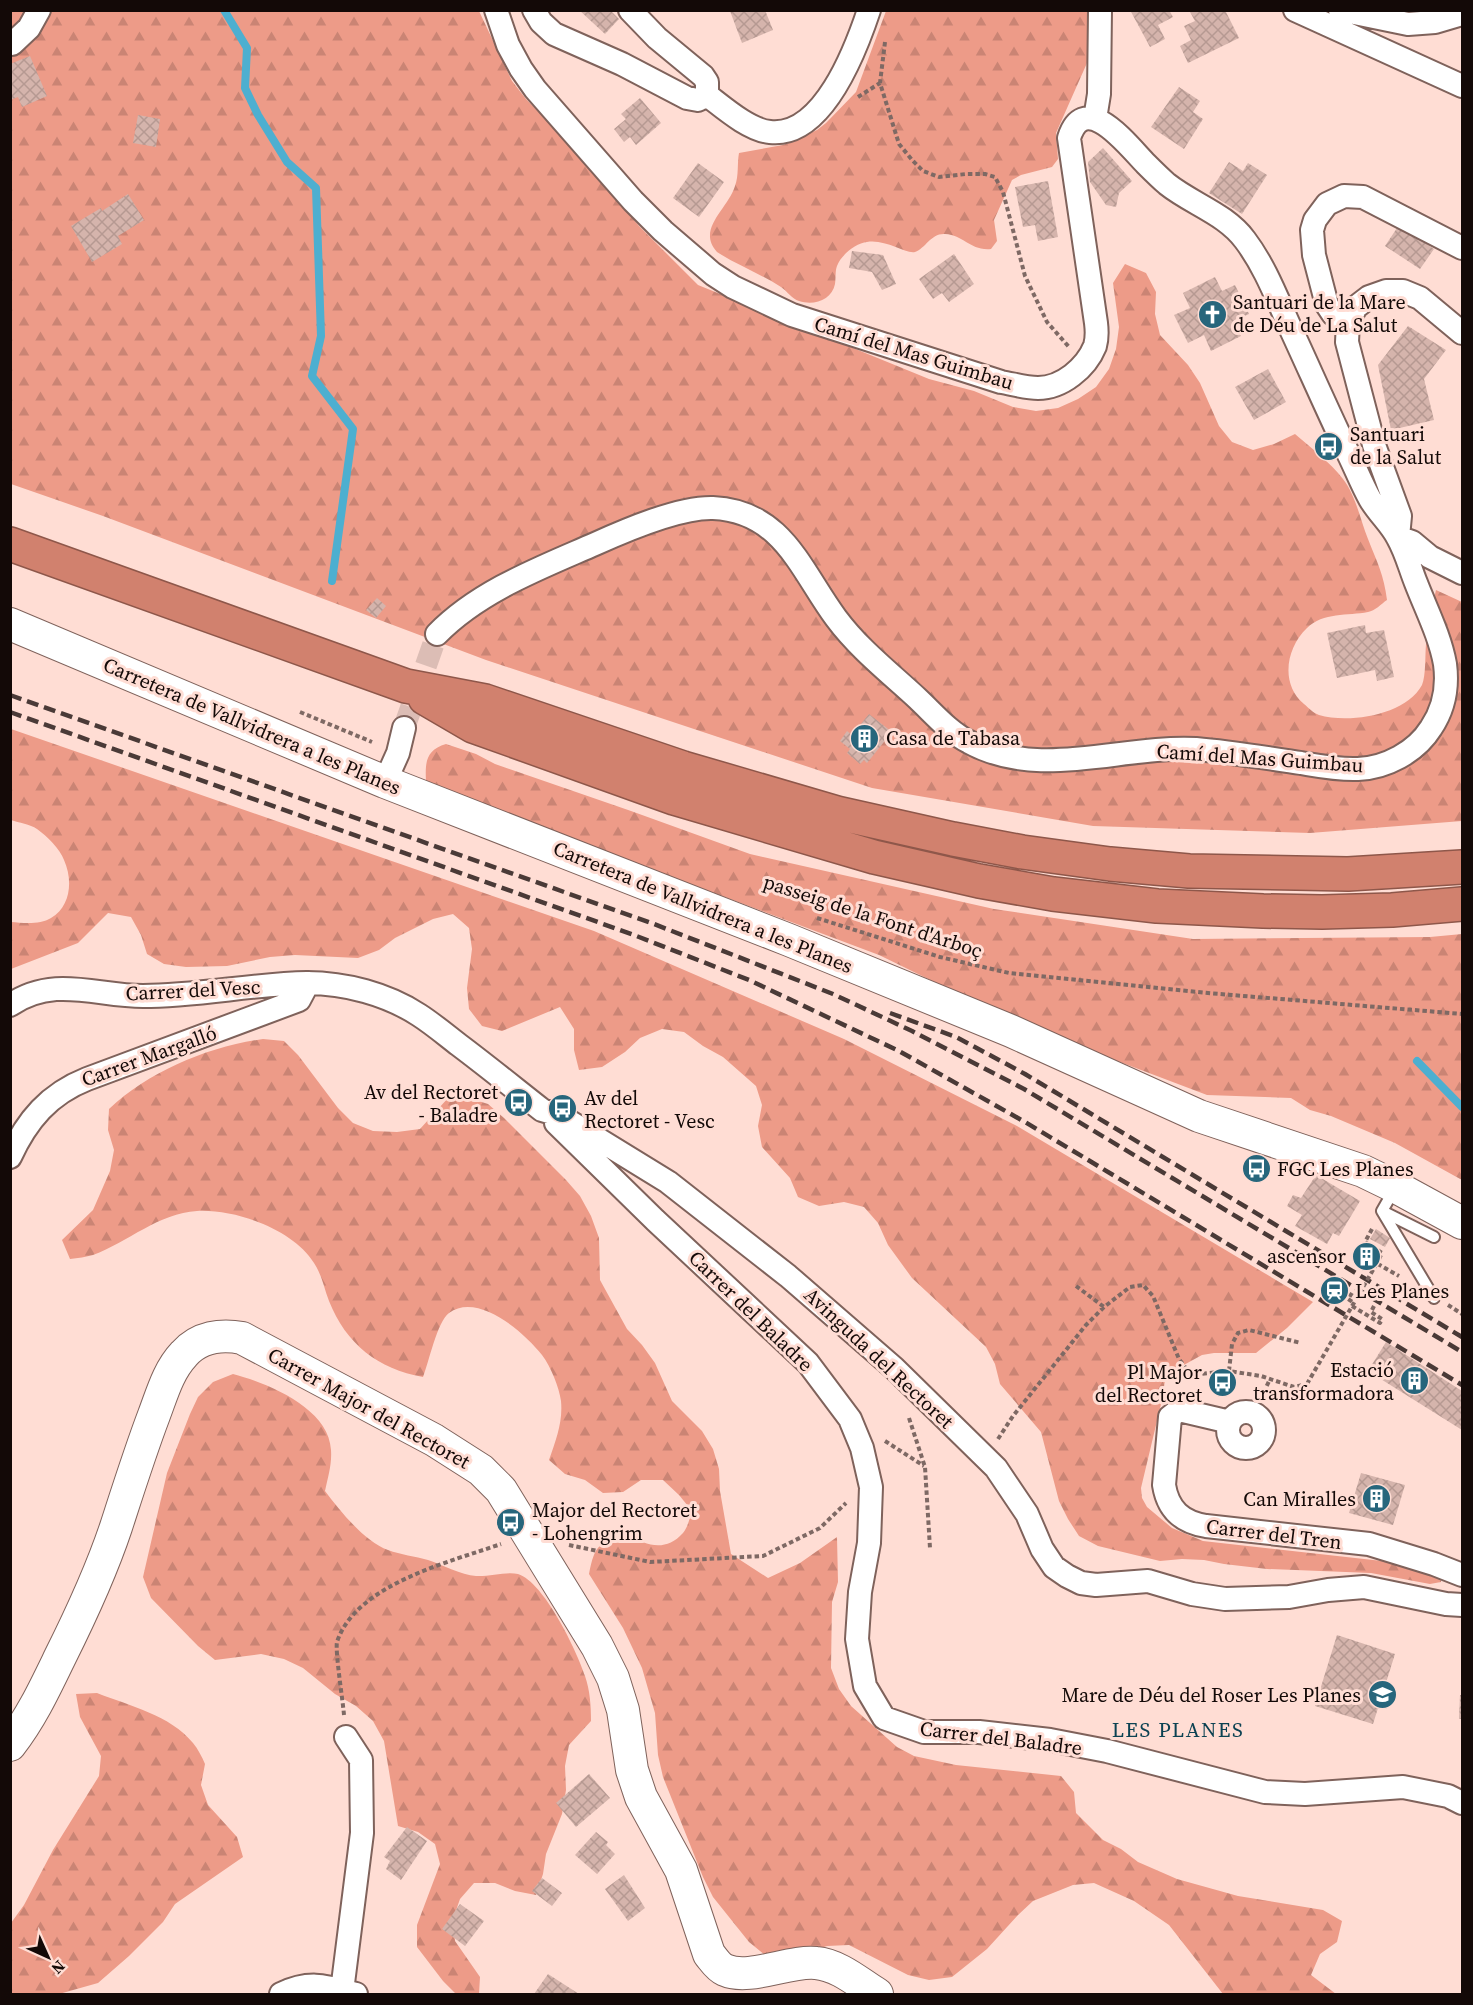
<svg xmlns="http://www.w3.org/2000/svg" width="1473" height="2005" viewBox="0 0 1473 2005" font-family="'Source Serif 4',serif">
<style>
.forest{fill:url(#forest-firs)}
.lines{fill:none;stroke-linecap:round;stroke-linejoin:round}
.stream{stroke:#4dafd0;stroke-width:8}
.building{fill:url(#building-cross-hatch)}
.street-tunnel{stroke:#dcbdb5;stroke-width:22;stroke-dasharray:22 11;stroke-linecap:butt}
.lane-casing{stroke:#7f625b;stroke-width:14}
.street-casing{stroke:#7f625b;stroke-width:26}
.secondary-casing{stroke:#7f625b;stroke-width:34}
.highway-casing{stroke:#8e574a;stroke-width:36}
.path{stroke:#7e6964;stroke-width:4;stroke-dasharray:4.5 3;stroke-linecap:butt}
.lane{stroke:#fff;stroke-width:10}
.street{stroke:#fff;stroke-width:22}
.secondary{stroke:#fff;stroke-width:32}
.highway{stroke:#d1816e;stroke-width:33}
.rail{stroke:#4a3a37;stroke-width:4.5;stroke-dasharray:12 6;stroke-linecap:butt}
.path-bridge{stroke:#7e6964;stroke-width:4;stroke-dasharray:4.5 3;stroke-linecap:butt}
.labels{text-anchor:middle;stroke-width:6;stroke-linejoin:round;paint-order:stroke}
.poi-label{font-size:20px;fill:#130907;stroke:#ffddd4;text-anchor:start}
.street-label{font-size:20px;fill:#130907;stroke:#ffddd4}
.neighbourhood-label{font-size:21px;letter-spacing:1.5px;fill:#0c4252;stroke:#ffddd4}
</style>
<defs>
<pattern id="forest-firs" width="22" height="20" patternUnits="userSpaceOnUse" patternTransform="scale(1.5)"><rect width="22" height="20" fill="#ed9b88"/><path d="M5 1l3.5 6h-7zM16 11l3.5 6h-7z" fill="#ca8474"/></pattern>
<pattern id="building-cross-hatch" width="8" height="8" patternUnits="userSpaceOnUse" patternTransform="scale(1.5)"><rect width="8" height="8" fill="#d5b4ac"/><path d="M0 0l8 8M0 8l8-8" fill="none" stroke="#b69992"/></pattern>
</defs>
<rect width="100%" height="100%" fill="#ffddd4"/>
<path class="forest" d="M11 11H479L512 81 526 99 585 159 639 226 698 285 885 361 929 379 974 391 1013 407 1036 411 1058 408 1078 399 1096 387 1109 369 1116 349 1119 327 1113 283 1125 264 1146 273 1156 292 1155 314 1160 335 1188 365 1200 383 1219 426 1232 442 1253 450 1274 444 1295 434C1310 447 1331 463 1343 479 1356 496 1360 519 1368 539 1377 562 1384 575 1387 600 1381 604 1375 611 1368 612 1348 616 1323 612 1307 628 1286 648 1280 684 1304 704 1309 708 1313 713 1319 715 1349 724 1406 715 1422 685 1426 676 1425 655 1426 644 1427 626 1432 608 1436 590L1462 602V821L1310 833 1093 826 872 788 486 660 103 516 11 484Z
M886 11H1093L1087 63 1056 133 1058 159 1052 167 1021 175 1012 180 994 220 997 241 991 249C970 251 964 235 945 234 931 233 926 248 915 252 905 254 886 239 867 242 856 243 841 255 837 266 835 271 836 278 835 284 832 300 814 306 799 301 792 299 787 291 781 287 761 274 737 265 717 252 696 229 728 209 735 186 739 176 737 163 739 153L783 145 817 130 826 123 856 92Z
M11 729 594 931 844 1039 1017 1126 1313 1302 1287 1328 1256 1353H1214L1202 1355 1171 1372 1165 1380 1162 1400 1141 1488 1142 1498 1147 1507 1172 1528 1203 1541 1391 1562 1441 1571V1582L1430 1584 1371 1573 1267 1569 1224 1564 1204 1560 1182 1559 1160 1561 1098 1546 1079 1536 1068 1519 1059 1501 1041 1432 1000 1384 995 1364 986 1347 912 1278 888 1245 878 1223 864 1207 844 1202 819 1206 798 1197 790 1178 762 1147 758 1126 762 1105 756 1086 723 1057 703 1046 684 1032 662 1029 640 1038 625 1052 602 1067 579 1070 574 1050V1029L560 1007 502 1031 482 1026 469 1009 467 988 472 949 469 928 453 914 433 919 395 938 379 950 358 958 295 955 270 957 227 966 186 967 164 964 147 954 141 935 131 917 108 913 78 943 11 969V922C23 923 40 925 51 918 71 906 73 880 64 860 60 849 47 836 37 829 30 824 19 823 11 820Z
M446 744 476 754 495 764 631 811 750 854 994 909 1193 939 1430 937 1462 934V1180L1395 1143 1331 1116 1310 1110 1291 1098 1207 1095 1025 1026 879 955 517 819 426 781C425 762 426 750 446 744Z
M263 1039 284 1041 298 1055 338 1108 353 1123 373 1131 397 1132 420 1129 448 1098H469L488 1104 504 1118 566 1180 580 1196 591 1216 599 1238 600 1280 627 1329 642 1345 655 1363 672 1401 702 1431 713 1449 719 1469 720 1491 731 1554 768 1578 800 1563 837 1537 838 1582 832 1602 831 1668 839 1689 851 1706 897 1747 914 1756 956 1765 1061 1776 1074 1792 1076 1813 1103 1840 1121 1849 1138 1862 1177 1879 1238 1896 1323 1910 1342 1921 1337 1942 1320 1954 1311 1975 1336 1994H1223L1169 1925 1134 1901 1094 1883 1073 1885 1033 1901 1018 1915 987 1949 952 1977 929 1980 908 1975 849 1945 827 1946 808 1952 766 1956 749 1942 713 1897 703 1877 663 1777 658 1755 655 1713 642 1668 623 1628 589 1574C595 1544 599 1542 628 1535 647 1546 666 1552 683 1533 688 1527 690 1517 692 1511L679 1495 663 1480H641L623 1492 603 1493 585 1480 565 1474 549 1460C556 1440 563 1422 561 1401 559 1387 551 1367 542 1355 524 1332 478 1292 449 1313 437 1322 429 1362 423 1377 378 1369 346 1344 329 1301 324 1288 322 1275 314 1263 293 1229 235 1209 197 1211 159 1213 128 1242 93 1255 86 1257 78 1258 70 1259L62 1240 93 1210 110 1171 114 1150 108 1130 109 1109C150 1071 207 1047 263 1039Z
M233 1374C267 1383 329 1408 331 1450 332 1464 328 1477 325 1491 340 1511 365 1542 388 1550 401 1555 415 1556 428 1560 443 1565 461 1575 476 1576 488 1577 507 1571 518 1574 544 1582 577 1651 585 1676 590 1691 591 1705 591 1721L569 1745 565 1766 566 1790 562 1814 546 1854 543 1874 536 1895 515 1891 495 1883H474L460 1899 453 1919 455 1941 480 1977 479 1994H456L443 1981 417 1947V1925L440 1864 435 1844 418 1832 398 1826 384 1741 373 1721 356 1706 335 1694 303 1668 284 1659 261 1654 215 1660 198 1646 151 1598 143 1577 167 1473 190 1414 198 1397 213 1382Z
M97 1693C130 1706 170 1715 193 1743 198 1749 202 1757 205 1764L201 1785 208 1805 237 1837 243 1857 175 1904 163 1922 129 1956 98 1983 59 1994H11V1923L24 1905 53 1850 99 1776 101 1756 80 1717 76 1694Z"/>
<g class="lines">
<path class="stream" d="M224 10 247 48 245 88 258 115 287 162 316 188 321 336 312 376 353 429 332 581
M1417 1061 1462 1107"/>
</g>
<path class="building" d="M579 10H610L619 19 605 34Z
M765 10 773 30 742 43 730 11Z
M1130 10H1169L1173 17 1158 25 1165 39 1150 47Z
M1194 10H1225L1239 38 1188 63 1180 46 1191 40 1184 26 1195 21 1190 12Z
M30 56 47 96 22 107 18 97 10 100V64Z
M1179 87 1200 101 1193 112 1203 119 1184 149 1151 127Z
M640 98 661 123 636 145 630 137 624 142 614 129 626 119 621 114Z
M138 115 160 119 156 147 133 143Z
M1103 148 1132 181 1119 193 1116 207 1106 205 1090 182 1088 162Z
M1229 162 1243 171 1248 163 1267 175 1242 214 1209 193Z
M698 163 724 182 699 217 673 198Z
M1048 181 1058 237 1038 241 1035 225 1023 227 1015 187Z
M128 194 144 220 118 236 122 244 92 262 71 226 101 208 102 211Z
M1399 225 1434 249 1420 269 1385 246Z
M852 251 883 255 896 284 882 290 872 272 849 268Z
M954 254 974 284 949 302 942 293 933 299 919 279Z
M1215 277 1222 291 1235 285 1249 314 1234 321 1241 336 1211 351 1204 335 1188 343 1174 315 1190 308 1183 293Z
M1408 326 1446 350 1424 379 1434 420 1391 430 1378 365Z
M1268 369 1286 402 1254 420 1235 387Z
M377 598 386 606 376 618 366 610Z
M1365 625 1366 633 1384 630 1394 677 1377 681 1375 670 1337 678 1327 633Z
M869 714 892 732 867 763 864 760 860 764 847 753 850 749 840 741 847 731 852 735Z
M1316 1175 1360 1201 1339 1236 1333 1233 1327 1244 1295 1226 1302 1215 1287 1206 1293 1195 1301 1198Z
M1376 1229 1390 1238 1385 1247 1370 1239Z
M1365 1249 1374 1254 1369 1264 1359 1259Z
M1386 1342 1462 1391V1430L1368 1371Z
M1361 1473 1405 1485 1393 1525 1349 1513Z
M1337 1635 1395 1654 1373 1724 1315 1706Z
M1460 1695H1462V1719H1459Z
M589 1774 610 1798 576 1827 556 1803Z
M407 1827 427 1841 401 1880 386 1869 390 1861 384 1857Z
M596 1832 608 1842 606 1845 615 1854 597 1874 575 1855Z
M624 1875 645 1908 628 1921 605 1889Z
M542 1878 562 1893 552 1906 532 1891Z
M460 1904 484 1921 465 1946 442 1929Z
M548 1974 579 1994H534Z"/>
<g class="lines">
<path class="street-tunnel" d="M404 728 437 634"/>
<defs>
<path id="lane" d="M1394 1190 1382 1211 1434 1298
M1384 1212 1434 1237"/>
<path id="street" d="M534 10 541 22 554 34 622 64 687 98 698 100 707 95
M630 10 657 38 703 76 707 82V95
M1295 10 1462 86
M1340 10 1408 24 1435 22 1462 14
M12 44 29 28 39 10
M707 95C724 108 749 130 770 132 823 138 856 49 869 10
M1095 119 1099 94 1100 10
M1348 322 1333 314 1327 305 1314 255 1312 230 1315 220 1327 204 1344 196 1363 197 1462 248
M1398 537 1400 516 1374 445 1347 342 1348 322 1356 307 1369 297 1386 291H1403L1420 298 1462 333
M1398 537 1412 542 1430 557 1462 573
M437 634C479 591 540 568 595 544 626 530 679 507 713 508 783 511 801 571 836 618 859 649 890 673 918 699 934 714 949 732 969 742 1040 781 1121 745 1196 749 1231 752 1266 758 1301 763 1319 766 1339 770 1358 769 1386 768 1416 752 1431 728 1444 709 1448 687 1445 664 1440 636 1426 609 1416 583 1410 568 1406 552 1398 538 1391 524 1378 513 1370 499 1361 483 1354 464 1345 447 1326 407 1308 366 1289 325 1276 296 1264 265 1245 240 1226 214 1192 204 1167 184 1160 178 1153 171 1146 164 1129 147 1085 88 1069 138L1096 323C1097 331 1097 339 1095 346 1086 368 1062 388 1038 388 1026 388 1013 384 1001 382L792 315 733 287 713 274 663 231 633 201 535 89 521 69 508 45 496 10
M385 782 398 753 404 728
M10 1005C54 975 96 996 143 996 198 996 252 984 307 983 345 983 387 994 419 1015 433 1024 446 1035 459 1045 487 1066 514 1088 542 1110L559 1115 668 1182 788 1276 894 1368 996 1468 1027 1514 1042 1549 1054 1567 1067 1576 1081 1583 1096 1585 1148 1581 1192 1594 1225 1599 1289 1597 1328 1590 1364 1587 1446 1604 1462 1605
M556 1123 655 1220 808 1363 850 1419 862 1448 871 1487 869 1543 860 1592 857 1639 865 1686 884 1718 924 1732H979L1050 1740 1107 1751 1265 1792 1305 1794 1403 1787 1448 1796 1462 1803
M10 1157C27 1120 49 1094 87 1079L299 1000 308 983
M1228 1430a18 18 0 1 1 36 0a18 18 0 1 1-36 0Z
M1230 1422 1179 1410 1170 1417 1164 1485C1168 1510 1182 1522 1206 1526L1369 1544 1434 1564 1462 1575
M342 1991 362 1833 361 1760 346 1737
M281 1994C310 1980 326 1986 356 1994"/>
<path id="secondary" d="M10 624 385 782 789 940 1011 1031 1199 1116 1363 1171 1396 1187 1462 1223
M10 1745C31 1718 45 1688 60 1657 81 1615 101 1572 116 1527 128 1490 140 1452 154 1415 162 1394 168 1371 184 1354 199 1337 221 1334 242 1338L434 1440 481 1470 501 1490 597 1646 613 1678 623 1710 632 1770 641 1797 681 1870 709 1954C714 1960 718 1967 725 1970 749 1981 790 1960 816 1963 839 1965 859 1983 877 1994"/>
<path id="highway" d="M10 544 406 686 485 701 683 768 837 813 953 839 1022 852 1110 864 1189 871 1348 874 1462 867
M425 698 473 726 674 798 874 857 979 881 1053 894 1157 906 1263 911 1322 912 1392 910 1462 904"/>
</defs>
<use href="#lane" class="lane-casing"/>
<use href="#street" class="street-casing"/>
<use href="#secondary" class="secondary-casing"/>
<use href="#highway" class="highway-casing"/>
<path class="path" d="M885 42 880 83 899 144 913 161 923 171 939 177 966 174H985L995 177 1003 192 1025 276 1047 322 1069 347
M858 97 880 83
M300 712 372 742
M817 918 940 957 1009 973 1208 993 1462 1014
M1372 1229 1365 1242 1382 1253 1377 1263
M1371 1260 1399 1276
M1076 1286 1104 1307
M1352 1293 1348 1299 1354 1303
M1448 1305 1462 1314
M1352 1306 1380 1323 1382 1319 1371 1312 1374 1306
M1229 1371 1232 1344 1238 1333 1249 1330 1301 1343
M1254 1413 1270 1379
M909 1418 925 1467 930 1548
M998 1439 1013 1416 1086 1325 1104 1307 1130 1287 1143 1285 1153 1296 1179 1359 1191 1375 1229 1371 1261 1376 1294 1387 1307 1384
M885 1441 924 1466
M569 1545 650 1562 763 1556 820 1528 846 1503
M344 1715C343 1702 335 1651 337 1642 356 1584 450 1562 501 1544"/>
<use href="#lane" class="lane"/>
<use href="#street" class="street"/>
<use href="#secondary" class="secondary"/>
<use href="#highway" class="highway"/>
<path class="rail" d="M10 695 654 924 833 994 912 1031 1024 1089 1462 1352
M10 712 634 935 749 980 899 1051 1025 1122 1462 1385
M890 1013 956 1037 1025 1074 1462 1337"/>
<path class="path-bridge" d="M1307 1384 1377 1263"/>
</g>
<defs>
<symbol id="church-disc" viewBox="-11 -11 22 22"><circle r="9.5" fill="#27667c" stroke="#ffddd4"/><path d="M-1.2-6h2.4v3.5h3.3v2.4h-3.3V6h-2.4V-.1h-3.3v-2.4h3.3Z" fill="#fff"/></symbol>
<symbol id="bus-disc" viewBox="-11 -11 22 22"><circle r="9.5" fill="#27667c" stroke="#ffddd4"/><path d="M-5-6H5V4H4V6H2V4H-2V6H-4V4H-5ZM-3.5-4V0h7V-4ZM-3.5 1.2v1.5H-2V1.2ZM2 1.2v1.5H3.5V1.2Z" fill="#fff"/></symbol>
<symbol id="building-disc" viewBox="-11 -11 22 22"><circle r="9.5" fill="#27667c" stroke="#ffddd4"/><path d="M-4-6H4V6H1V3H-1V6H-4ZM-2.5-4.3h1.7v1.8h-1.7ZM.8-4.3h1.7v1.8H.8ZM-2.5-1h1.7V.8h-1.7ZM.8-1h1.7V.8H.8Z" fill="#fff"/></symbol>
<symbol id="station-disc" viewBox="-11 -11 22 22"><circle r="9.5" fill="#27667c" stroke="#ffddd4"/><path d="M-3-6H3Q5-6 5-4V2Q5 4 3 4L4.5 6H3L1.5 4h-3L-3 6H-4.5L-3 4Q-5 4-5 2V-4Q-5-6-3-6ZM-3.5-4v3h7v-3ZM-3.5 1v1.5H-2V1ZM2 1v1.5H3.5V1Z" fill="#fff"/></symbol>
<symbol id="school-disc" viewBox="-11 -11 22 22"><circle r="9.5" fill="#27667c" stroke="#ffddd4"/><path d="M0-5L7-2L0 1L-7-2ZM-4 1L0 2.5L4 1V4Q0 6-4 4Z" fill="#fff"/></symbol>
</defs>
<g fill-rule="evenodd">
<use href="#church-disc" x="1196" y="298" width="33" height="33"/>
<use href="#bus-disc" x="1312" y="430" width="33" height="33"/>
<use href="#building-disc" x="848" y="722" width="33" height="33"/>
<use href="#bus-disc" x="502" y="1086" width="33" height="33"/>
<use href="#bus-disc" x="546" y="1092" width="33" height="33"/>
<use href="#bus-disc" x="1240" y="1152" width="33" height="33"/>
<use href="#building-disc" x="1350" y="1240" width="33" height="33"/>
<use href="#station-disc" x="1318" y="1274" width="33" height="33"/>
<use href="#building-disc" x="1398" y="1364" width="33" height="33"/>
<use href="#bus-disc" x="1206" y="1366" width="33" height="33"/>
<use href="#building-disc" x="1360" y="1482" width="33" height="33"/>
<use href="#bus-disc" x="494" y="1506" width="33" height="33"/>
<use href="#school-disc" x="1366" y="1678" width="33" height="33"/>
</g>
<g class="labels">
<g class="poi-label">
<text x="1233" y="309">Santuari de la Mare<tspan x="1233" dy="23">de Déu de La Salut</tspan></text>
<text x="1350" y="441">Santuari<tspan x="1350" dy="23">de la Salut</tspan></text>
<text x="886" y="745">Casa de Tabasa</text>
<text x="498" y="1099" text-anchor="end">Av del Rectoret<tspan x="498" dy="23">- Baladre</tspan></text>
<text x="584" y="1105">Av del<tspan x="584" dy="23">Rectoret - Vesc</tspan></text>
<text x="1277" y="1176">FGC Les Planes</text>
<text x="1346" y="1263" text-anchor="end">ascensor</text>
<text x="1355" y="1298">Les Planes</text>
<text x="1394" y="1377" text-anchor="end">Estació<tspan x="1394" dy="23">transformadora</tspan></text>
<text x="1202" y="1379" text-anchor="end">Pl Major<tspan x="1202" dy="23">del Rectoret</tspan></text>
<text x="1356" y="1506" text-anchor="end">Can Miralles</text>
<text x="532" y="1517">Major del Rectoret<tspan x="532" dy="23">- Lohengrim</tspan></text>
<text x="1361" y="1702" text-anchor="end">Mare de Déu del Roser Les Planes</text>
</g>
<g class="street-label">
<text transform="translate(914 353) rotate(17)" y="7">Camí del Mas Guimbau</text>
<text transform="translate(252 726) rotate(23)" y="7">Carretera de Vallvidrera a les Planes</text>
<text transform="translate(1260 758) rotate(4)" y="7">Camí del Mas Guimbau</text>
<text transform="translate(703 907) rotate(22)" y="7">Carretera de Vallvidrera a les Planes</text>
<text transform="translate(873 916) rotate(18)" y="7">passeig de la Font d'Arboç</text>
<text transform="translate(193 990) rotate(-3)" y="7">Carrer del Vesc</text>
<text transform="translate(149 1056) rotate(-20)" y="7">Carrer Margalló</text>
<text transform="translate(751 1311) rotate(44)" y="7">Carrer del Baladre</text>
<text transform="translate(879 1358) rotate(43)" y="7">Avinguda del Rectoret</text>
<text transform="translate(369 1408) rotate(29)" y="7">Carrer Major del Rectoret</text>
<text transform="translate(1274 1534) rotate(7)" y="7">Carrer del Tren</text>
<text transform="translate(1001 1738) rotate(7)" y="7">Carrer del Baladre</text>
</g>
<g class="neighbourhood-label">
<text x="1178" y="1737">LES PLANES</text>
</g>
</g>
<rect width="1473" height="2005" fill="none" stroke="#130907" stroke-width="24"/>
<g transform="translate(48 1957) rotate(135)" stroke="#ffddd4" stroke-width="4.5" paint-order="stroke">
<path d="M0-4.5L10 22L0 15L-10 22Z" fill="#130907"/>
<text y="-9" font-size="16" font-weight="bold" text-anchor="middle" fill="#130907">N</text>
</g>
</svg>
